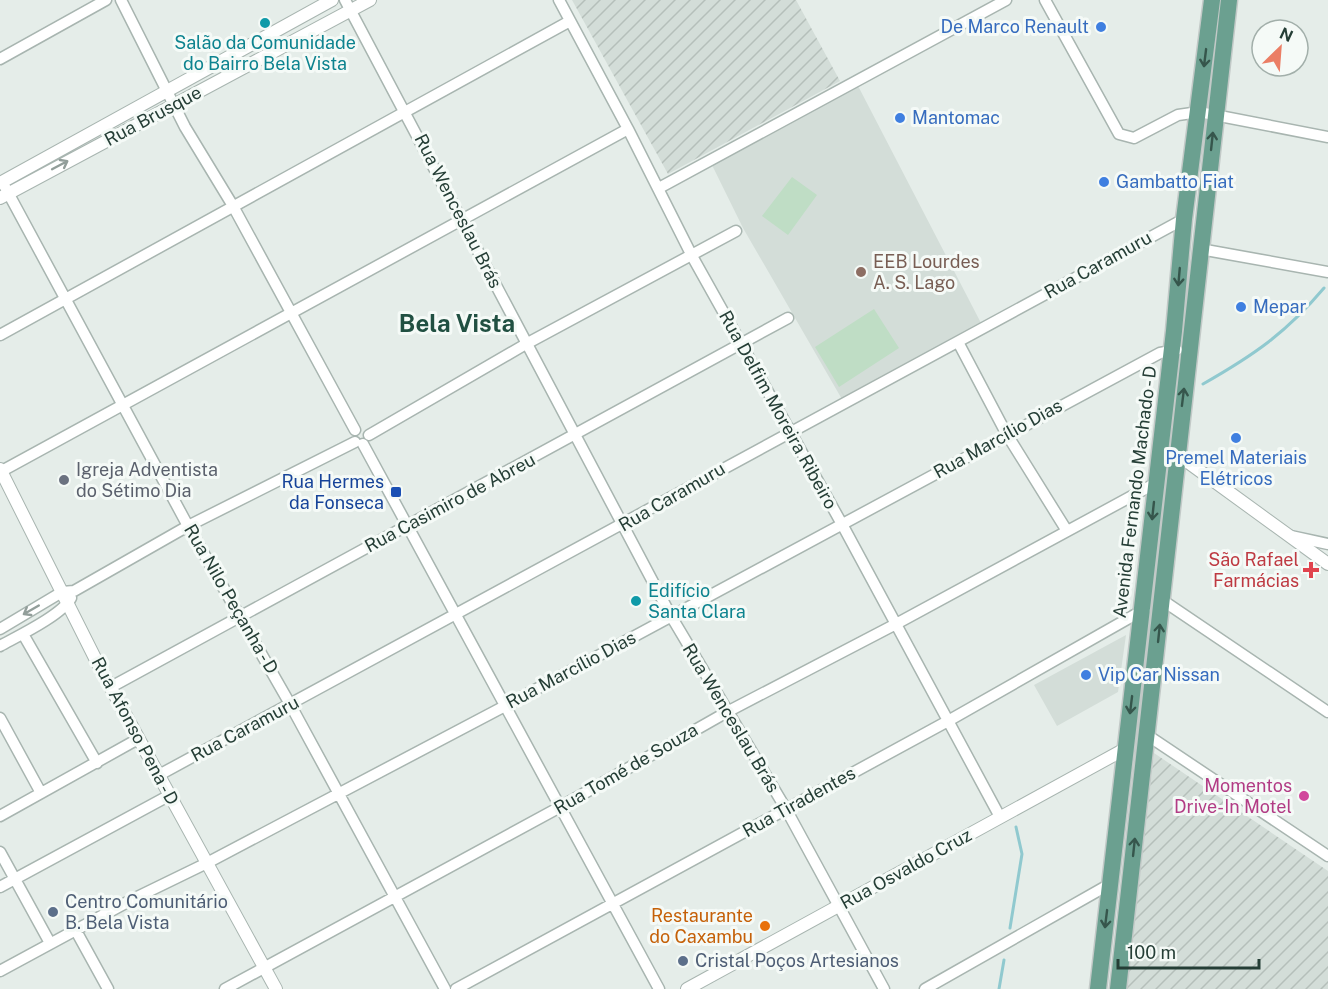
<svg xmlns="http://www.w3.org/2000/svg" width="1328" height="989" viewBox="0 0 1328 989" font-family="'Public Sans',sans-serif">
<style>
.built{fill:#d3ddd8}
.industrial{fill:url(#industrial-furrows)}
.pitch{fill:#bfddc5}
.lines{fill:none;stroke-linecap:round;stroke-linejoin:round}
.stream{stroke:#90c9cf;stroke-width:3}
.minor-casing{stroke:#a8b5b0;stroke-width:13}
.tertiary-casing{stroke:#a8b5b0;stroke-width:14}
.primary-casing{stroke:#c2c9c7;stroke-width:19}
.minor{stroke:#fff;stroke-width:10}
.tertiary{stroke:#fff;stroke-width:12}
.primary{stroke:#6ba090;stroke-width:16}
.oneway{stroke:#36564c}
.oneway2{stroke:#929e9a}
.culture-dot{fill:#0f9aa8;stroke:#f5faf7;stroke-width:2}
.shop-dot{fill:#3f7fe0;stroke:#f5faf7;stroke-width:2}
.education-dot{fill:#8d6e63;stroke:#f5faf7;stroke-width:2}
.worship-dot{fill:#6b7280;stroke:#f5faf7;stroke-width:2}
.transit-dot{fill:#1a4fb4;stroke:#f5faf7;stroke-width:2}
.health-dot{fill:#e0444e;stroke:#f5faf7;stroke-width:2}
.hotel-dot{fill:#d1479c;stroke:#f5faf7;stroke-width:2}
.service-dot{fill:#5c6f8a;stroke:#f5faf7;stroke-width:2}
.food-dot{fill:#e8710a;stroke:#f5faf7;stroke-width:2}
.labels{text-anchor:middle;stroke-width:6;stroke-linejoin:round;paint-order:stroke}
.shop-label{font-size:18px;fill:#366cbe;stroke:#f5faf7;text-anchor:start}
.culture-label{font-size:18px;fill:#0d838f;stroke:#f5faf7}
.street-label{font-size:18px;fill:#253e36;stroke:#f5faf7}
.education-label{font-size:18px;fill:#785e54;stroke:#f5faf7;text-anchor:start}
.worship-label{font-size:18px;fill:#5b616d;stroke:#f5faf7;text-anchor:start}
.transit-label{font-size:18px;fill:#164399;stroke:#f5faf7;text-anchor:end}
.health-label{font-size:18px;fill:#be3a42;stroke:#f5faf7;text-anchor:end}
.hotel-label{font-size:18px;fill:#b23c85;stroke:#f5faf7;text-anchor:end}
.service-label{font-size:18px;fill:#4e5e75;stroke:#f5faf7;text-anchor:start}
.food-label{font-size:18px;fill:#c56008;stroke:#f5faf7;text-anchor:end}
.district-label{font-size:24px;font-weight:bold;fill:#215042;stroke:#f5faf7}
</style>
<defs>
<pattern id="industrial-furrows" width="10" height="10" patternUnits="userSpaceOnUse" patternTransform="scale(1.5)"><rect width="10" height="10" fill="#d3ddd8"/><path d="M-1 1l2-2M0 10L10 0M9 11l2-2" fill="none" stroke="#b5bfba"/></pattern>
</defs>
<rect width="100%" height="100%" fill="#e5ede9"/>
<path class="built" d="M856 82 981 323 843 401 743 228 711 163Z
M1126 635 1118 692 1057 726 1034 685Z"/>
<path class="industrial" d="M572 0H796L840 81 668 174Z
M1154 753 1328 871V989H1127Z"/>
<path class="pitch" d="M792 177 817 195 788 235 762 216Z
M874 309 899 348 839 387 815 347Z"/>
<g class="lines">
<path class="stream" d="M1203 384C1254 355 1286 333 1324 288
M1010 928 1022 854 1016 827
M999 989 1004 960"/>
<defs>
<path id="minor" d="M121 0 185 127 233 206 355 430
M345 0 671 616 786 809 884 989
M559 0 628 129 692 256 843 526 1000 817
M1045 0 1119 134 1134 138 1178 115 1199 112 1328 137
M0 59 106 0
M5 187 188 526 290 704 445 989
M659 188 1006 0
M1200 249 1328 272
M0 335 570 21
M958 342 1006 433 1067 531
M369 435 526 344 736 231
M363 444 659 989
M0 472 628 129
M1291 536 1328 544
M1159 602 1162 600 1328 712
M0 629 62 592 74 591 188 526 355 442
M23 634 97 763
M0 646C18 636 62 615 71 598
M111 687 788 318
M0 718 41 793
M1147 735 1328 856
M159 775 1184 219
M0 816 138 739
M0 852 50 943
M0 887 170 795
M75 929 108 989
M0 971 133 899 207 863 505 706 1160 353 1177 350
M225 989 560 807 727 712 896 624 1156 483
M456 989 948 721 1145 609
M925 989 1110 884"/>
<path id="tertiary" d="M0 183 332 0
M0 198 370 0
M1160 453 1177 455 1189 463 1328 564
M0 469 100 668 276 989
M687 989 1125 749"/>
<path id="primary" d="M1098 989 1174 331 1184 219 1212 0
M1118 989 1229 0"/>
</defs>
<use href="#minor" class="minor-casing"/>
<use href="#tertiary" class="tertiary-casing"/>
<use href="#primary" class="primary-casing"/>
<use href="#minor" class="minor"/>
<use href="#tertiary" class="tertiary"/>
<use href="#primary" class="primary"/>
</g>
<defs><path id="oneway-shaft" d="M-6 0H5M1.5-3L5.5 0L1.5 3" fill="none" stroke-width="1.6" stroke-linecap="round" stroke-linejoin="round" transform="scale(1.5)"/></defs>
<g class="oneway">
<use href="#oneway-shaft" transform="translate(1205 58) rotate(97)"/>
<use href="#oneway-shaft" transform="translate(1212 141) rotate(-84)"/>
<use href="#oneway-shaft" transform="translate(1179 277) rotate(95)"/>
<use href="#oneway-shaft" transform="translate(1183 397) rotate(-83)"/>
<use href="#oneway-shaft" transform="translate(1153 511) rotate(96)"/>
<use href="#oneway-shaft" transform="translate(1159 633) rotate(-84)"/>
<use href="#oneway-shaft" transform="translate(1131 705) rotate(97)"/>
<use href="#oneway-shaft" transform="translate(1134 847) rotate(-84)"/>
<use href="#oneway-shaft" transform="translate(1106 919) rotate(97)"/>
</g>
<g class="oneway2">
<use href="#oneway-shaft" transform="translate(60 165) rotate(-28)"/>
<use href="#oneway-shaft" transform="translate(31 610) rotate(150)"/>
</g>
<g class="culture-dot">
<circle cx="265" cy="23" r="6"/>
<circle cx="636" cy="601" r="6"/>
</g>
<g class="shop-dot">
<circle cx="1101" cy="27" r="6"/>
<circle cx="900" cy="118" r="6"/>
<circle cx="1104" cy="182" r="6"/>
<circle cx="1241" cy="307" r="6"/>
<circle cx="1236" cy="438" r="6"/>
<circle cx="1086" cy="675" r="6"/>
</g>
<circle class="education-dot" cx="861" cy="272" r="6"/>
<circle class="worship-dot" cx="64" cy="480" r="6"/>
<rect class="transit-dot" x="390" y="486" width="12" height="12" rx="3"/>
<path class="health-dot" d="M1308 561h6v6h6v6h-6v6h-6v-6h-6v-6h6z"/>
<circle class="hotel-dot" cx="1304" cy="796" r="6"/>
<g class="service-dot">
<circle cx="53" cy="912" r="6"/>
<circle cx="683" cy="961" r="6"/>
</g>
<circle class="food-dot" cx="765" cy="926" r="6"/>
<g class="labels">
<g class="shop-label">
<text x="1089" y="33" text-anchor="end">De Marco Renault</text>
<text x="912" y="124">Mantomac</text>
<text x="1116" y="188">Gambatto Fiat</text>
<text x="1253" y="313">Mepar</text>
<text x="1236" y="464" text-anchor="middle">Premel Materiais<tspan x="1236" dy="21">Elétricos</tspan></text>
<text x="1098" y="681">Vip Car Nissan</text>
</g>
<g class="culture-label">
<text x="265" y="49">Salão da Comunidade<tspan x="265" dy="21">do Bairro Bela Vista</tspan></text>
<text x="648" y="597" text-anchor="start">Edifício<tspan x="648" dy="21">Santa Clara</tspan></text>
</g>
<g class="street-label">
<text transform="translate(153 116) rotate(-28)" y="6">Rua Brusque</text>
<text transform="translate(458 211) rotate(63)" y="6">Rua Wenceslau Brás</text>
<text transform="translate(1098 265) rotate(-29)" y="6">Rua Caramuru</text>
<text transform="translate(778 410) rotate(61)" y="6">Rua Delfim Moreira Ribeiro</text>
<text transform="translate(998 439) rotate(-29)" y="6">Rua Marcílio Dias</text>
<text transform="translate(1135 492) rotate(-83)" y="6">Avenida Fernando Machado - D</text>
<text transform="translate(672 497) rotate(-30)" y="6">Rua Caramuru</text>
<text transform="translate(450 503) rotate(-28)" y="6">Rua Casimiro de Abreu</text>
<text transform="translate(231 599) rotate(60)" y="6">Rua Nilo Peçanha - D</text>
<text transform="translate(571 670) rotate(-28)" y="6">Rua Marcílio Dias</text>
<text transform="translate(731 718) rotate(59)" y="6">Rua Wenceslau Brás</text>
<text transform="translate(245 729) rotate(-28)" y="6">Rua Caramuru</text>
<text transform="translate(135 731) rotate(62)" y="6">Rua Afonso Pena - D</text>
<text transform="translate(626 769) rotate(-30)" y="6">Rua Tomé de Souza</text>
<text transform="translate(799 802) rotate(-29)" y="6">Rua Tiradentes</text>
<text transform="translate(906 869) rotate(-29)" y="6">Rua Osvaldo Cruz</text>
</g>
<g class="education-label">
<text x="873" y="268">EEB Lourdes<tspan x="873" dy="21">A. S. Lago</tspan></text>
</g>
<g class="worship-label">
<text x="76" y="476">Igreja Adventista<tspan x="76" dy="21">do Sétimo Dia</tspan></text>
</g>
<g class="transit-label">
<text x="384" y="488">Rua Hermes<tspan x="384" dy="21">da Fonseca</tspan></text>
</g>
<g class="health-label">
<text x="1299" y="566">São Rafael<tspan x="1299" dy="21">Farmácias</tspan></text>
</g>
<g class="hotel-label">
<text x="1292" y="792">Momentos<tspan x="1292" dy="21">Drive-In Motel</tspan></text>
</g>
<g class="service-label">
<text x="65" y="908">Centro Comunitário<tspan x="65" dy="21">B. Bela Vista</tspan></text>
<text x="695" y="967">Cristal Poços Artesianos</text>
</g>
<g class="food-label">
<text x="753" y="922">Restaurante<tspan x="753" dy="21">do Caxambu</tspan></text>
</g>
<g class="district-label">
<text x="457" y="332">Bela Vista</text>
</g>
</g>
<g transform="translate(1280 48) rotate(25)"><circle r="28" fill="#f5faf7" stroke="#a2afaa" stroke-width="1.5"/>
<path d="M0-4.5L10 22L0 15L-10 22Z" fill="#eb7e65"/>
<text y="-9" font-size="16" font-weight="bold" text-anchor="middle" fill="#253e36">N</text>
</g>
<path d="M1118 959v9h141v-9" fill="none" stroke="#253e36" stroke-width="3"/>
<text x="1127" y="959" font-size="18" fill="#253e36" stroke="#f5faf7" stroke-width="4.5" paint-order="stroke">100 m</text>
</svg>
